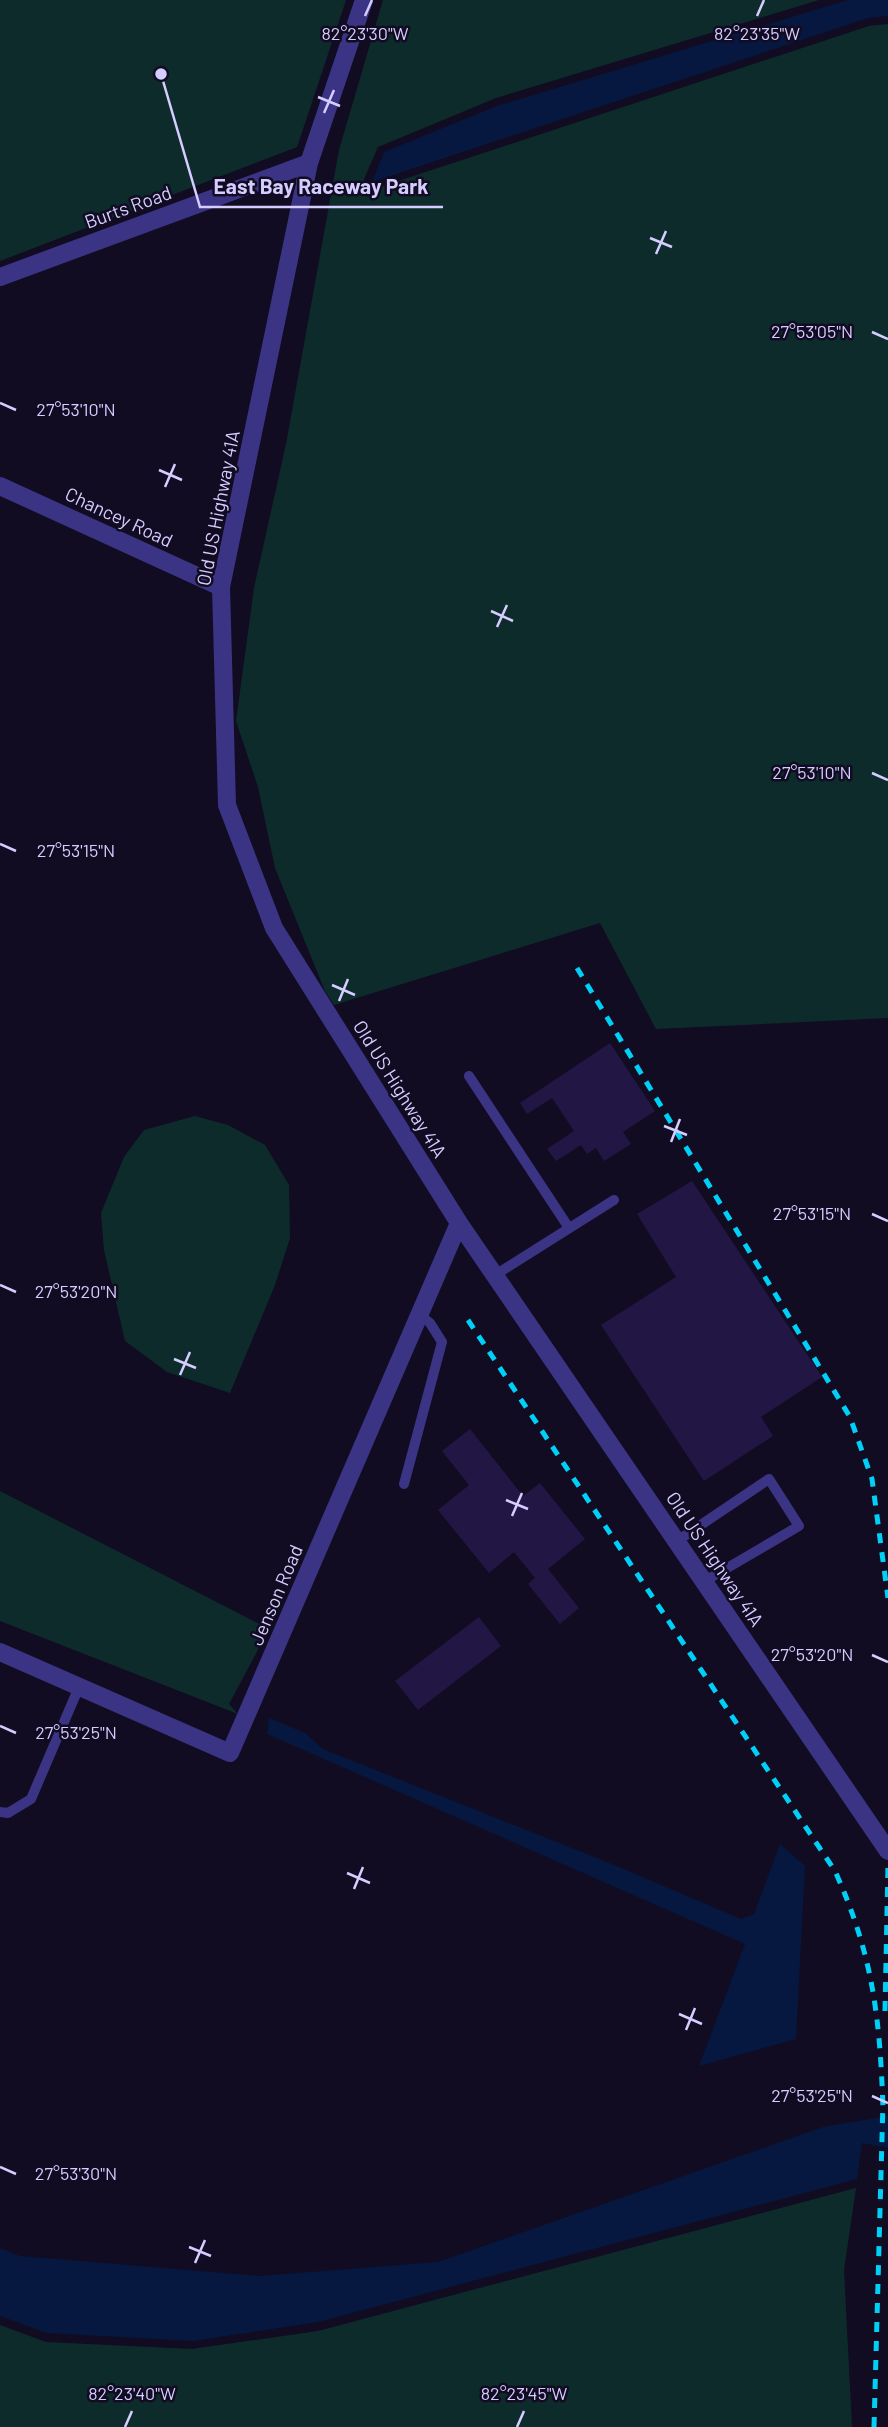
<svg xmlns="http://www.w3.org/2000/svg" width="888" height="2427" viewBox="0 0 888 2427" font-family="Barlow,sans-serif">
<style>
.green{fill:#0e2b2c}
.water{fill:#061840}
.building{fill:#221744}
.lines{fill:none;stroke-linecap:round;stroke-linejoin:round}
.service{stroke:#3b3484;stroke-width:10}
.minor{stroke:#3b3484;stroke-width:18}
.rail{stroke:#00d0f7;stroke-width:5;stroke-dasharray:10 9;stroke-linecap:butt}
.ticks{fill:none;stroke:#d5ccff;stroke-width:2.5}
.labels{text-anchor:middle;stroke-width:5;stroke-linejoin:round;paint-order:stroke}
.street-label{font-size:19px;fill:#d5ccff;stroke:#110c22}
.ticks-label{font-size:18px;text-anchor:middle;fill:#d5ccff;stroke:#110c22;stroke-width:5;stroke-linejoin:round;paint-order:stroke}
.leader{fill:none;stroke:#d5ccff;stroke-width:2.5}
.callout-dot{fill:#d5ccff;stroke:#110c22;stroke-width:2.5}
.callout-label{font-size:21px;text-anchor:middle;font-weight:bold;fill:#d5ccff;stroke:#110c22;stroke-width:5;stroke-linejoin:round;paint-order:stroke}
</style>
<rect width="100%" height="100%" fill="#110c22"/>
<path class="green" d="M0 0H346L297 147 0 261Z
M383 0H819L496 98 378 147 364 179 366 188 371 190 869 26 888 24V1018L656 1029 600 923 334 1005 325 991 275 868 258 787 236 721 254 588 286 444 339 150Z
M195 1116 228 1125 265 1145 289 1185 290 1238 275 1285 230 1393 167 1372 125 1341 104 1250 101 1213 124 1157 144 1130Z
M0 1491 269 1629 229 1704 238 1714 0 1621Z
M856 2188 844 2270 852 2427H0V2325L46 2342 192 2349 318 2331Z"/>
<path class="water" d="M848 0H888V16L868 18 372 182 384 152 497 106Z
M269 1718 305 1733 323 1749 612 1864 741 1919 754 1914 780 1844 805 1866 796 2039 699 2066 745 1944 267 1734Z
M888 2116V2148L862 2143 857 2179 318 2322 193 2341 47 2333 0 2316V2248L20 2256 260 2276 438 2262 823 2127Z"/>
<path class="building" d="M610 1043 655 1111 623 1132 631 1144 604 1161 596 1148 587 1154 581 1145 556 1161 547 1149 574 1131 552 1098 527 1114 520 1103Z
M692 1181 822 1377 761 1417 773 1436 704 1481 601 1325 676 1277 637 1214Z
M470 1429 523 1496 540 1483 585 1539 548 1569 579 1608 560 1624 528 1584 535 1578 514 1552 489 1573 438 1510 469 1485 442 1451Z
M479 1617 501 1646 418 1710 395 1681Z"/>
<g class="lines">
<path class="service" d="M469 1076 569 1228
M495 1275 614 1200
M404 1484 442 1342 430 1323 419 1314
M677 1541 769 1479 799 1526 705 1581
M0 1812 8 1813 31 1799 79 1687"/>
<path class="minor" d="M364 0 309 163 221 587 227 805 274 928 459 1223 888 1851
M0 277 309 163
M0 486 221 587
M0 1652 230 1753 459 1223"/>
<path class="rail" d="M577 968 850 1417 872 1479 888 1598
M468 1320 835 1871C873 1955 880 2018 883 2109
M885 2011 888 1865
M874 2427 883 2102"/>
</g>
<path class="ticks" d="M365 16 372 0M757 16 764 0M318 97 340 106M324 113 334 90M650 238 672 247M656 254 666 231M872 332 888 339M0 403 16 410M159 470 182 480M165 487 175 464M491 611 513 621M497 627 507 605M872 773 888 780M0 844 16 851M332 985 355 995M339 1001 348 979M664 1126 687 1135M671 1142 680 1119M872 1214 888 1221M0 1285 16 1292M174 1359 196 1368M180 1375 190 1352M506 1500 528 1509M512 1516 522 1493M872 1655 888 1662M0 1726 16 1733M347 1873 370 1883M354 1889 363 1867M679 2014 702 2024M686 2030 695 2008M872 2096 888 2103M0 2167 16 2174M189 2247 211 2256M195 2263 205 2240M125 2427 132 2411M517 2427 524 2411"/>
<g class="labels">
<g class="street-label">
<text transform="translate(128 207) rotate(-20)" y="7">Burts Road</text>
<text transform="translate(218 508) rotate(-79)" y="7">Old US Highway 41A</text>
<text transform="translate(119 517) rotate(25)" y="7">Chancey Road</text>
<text transform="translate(400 1089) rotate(58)" y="7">Old US Highway 41A</text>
<text transform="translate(715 1559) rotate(56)" y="7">Old US Highway 41A</text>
<text transform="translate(276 1595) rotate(-67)" y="7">Jenson Road</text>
</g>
</g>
<g class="ticks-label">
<text x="365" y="40">82°23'30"W</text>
<text x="757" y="40">82°23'35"W</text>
<text x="812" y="338">27°53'05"N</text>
<text x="76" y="416">27°53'10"N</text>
<text x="812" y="779">27°53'10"N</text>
<text x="76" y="857">27°53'15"N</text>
<text x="812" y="1220">27°53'15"N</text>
<text x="76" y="1298">27°53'20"N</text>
<text x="812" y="1661">27°53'20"N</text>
<text x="76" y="1739">27°53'25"N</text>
<text x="812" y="2102">27°53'25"N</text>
<text x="76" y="2180">27°53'30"N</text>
<text x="132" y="2400">82°23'40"W</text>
<text x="524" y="2400">82°23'45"W</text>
</g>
<path class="leader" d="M161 74L200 207H443"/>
<circle class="callout-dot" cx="161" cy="74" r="7"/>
<g class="callout-label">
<text x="321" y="194">East Bay Raceway Park</text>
</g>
</svg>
